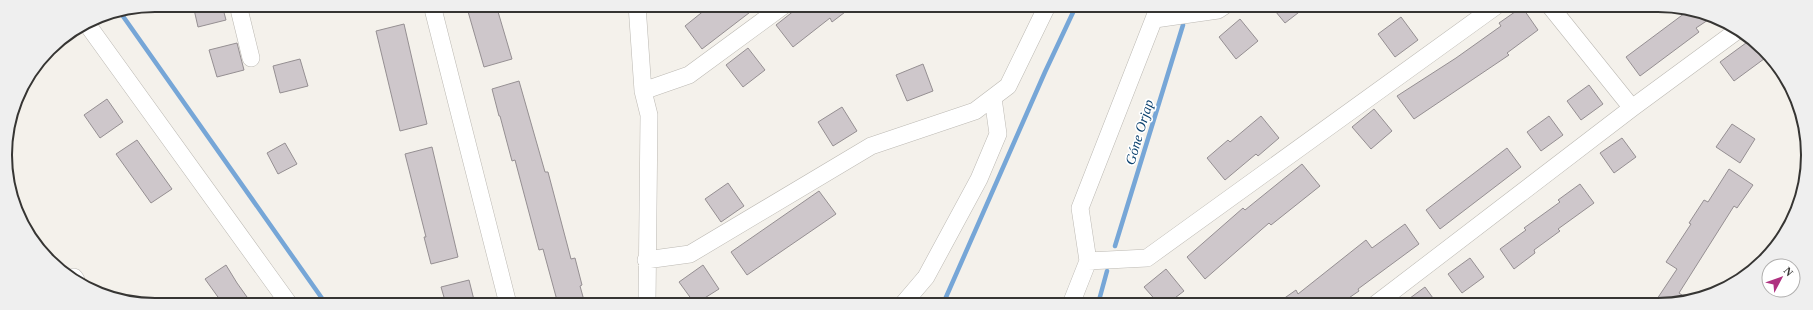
<svg xmlns="http://www.w3.org/2000/svg" width="1813" height="310" viewBox="0 0 1813 310" font-family="Georgia,serif">
<style>
.lines{fill:none;stroke-linecap:round;stroke-linejoin:round}
.stream{stroke:#76a6d7;stroke-width:4.5}
.building{fill:#cec7cb;stroke:#958f92}
.street-casing{stroke:#bcb9b3;stroke-width:18}
.street{stroke:#fff;stroke-width:17}
.labels{text-anchor:middle;stroke-width:3.5;stroke-linejoin:round;paint-order:stroke}
.water-label{font-size:14px;font-style:italic;fill:#0b416e;stroke:#fff}
.rim{fill:none;stroke:#363533;stroke-width:2}
</style>
<rect width="100%" height="100%" fill="#f4f1eb"/>
<g class="lines">
<path class="stream" d="M120 12 326 304
M1115 246 1183 25
M943 304 1045 72 1076 6
M1098 304 1107 271"/>
</g>
<path class="building" d="M193 5H222L226 20 198 27Z
M479 5H496L512 59 484 67 467 8Z
M711 5 758 6 702 49 685 26Z
M800 6H853L832 22 830 18 793 47 776 25Z
M1271 6H1307L1285 23Z
M1522 7 1538 30 1507 53 1509 55 1414 119 1397 96 1456 58 1501 26 1499 23Z
M1689 10 1711 18 1696 28 1699 32 1640 76 1626 57Z
M1401 17 1418 40 1395 57 1378 34Z
M1240 19 1258 41 1236 59 1219 37Z
M404 24 427 124 400 131 376 31Z
M1750 40 1768 56 1734 81 1720 62Z
M237 43 244 70 217 77 209 50Z
M748 48 765 70 743 87 726 65Z
M300 59 308 86 280 93 273 66Z
M923 64 933 91 907 101 896 75Z
M519 81 545 172H548L571 259 575 258 582 285 580 286 585 304H558L543 249 539 250 515 160 512 161 500 116H499L492 89Z
M1589 85 1603 104 1581 120 1567 101Z
M107 99 123 122 100 138 84 115Z
M842 107 857 131 833 146 818 122Z
M1374 109 1392 131 1371 149 1352 127Z
M1261 116 1279 138 1258 156 1256 154 1225 180 1207 158 1228 140 1230 142Z
M1549 116 1563 135 1541 151 1527 132Z
M1732 124 1755 139 1740 163 1716 147Z
M1622 138 1636 157 1614 173 1600 153Z
M137 140 172 189 151 203 116 154Z
M285 143 297 164 278 174 267 153Z
M432 147 458 257 431 264 424 237H426L405 154Z
M1507 148 1521 167 1440 229 1426 210Z
M1302 164 1320 186 1271 225 1269 223 1205 279 1187 257 1243 208 1245 210Z
M1729 169 1753 185 1737 208 1734 206 1679 293 1689 300 1668 305H1653L1677 269 1666 262 1691 224 1689 223 1704 200 1708 202Z
M728 183 744 206 721 222 705 199Z
M1580 184 1594 203 1558 229 1560 231 1534 250 1535 253 1514 269 1500 249 1526 230 1524 228 1560 202 1558 200Z
M819 191 836 214 747 275 731 252Z
M1405 224 1419 244 1358 289 1359 291 1340 304H1276L1296 290 1298 294 1366 240 1372 248Z
M1470 258 1484 277 1462 293 1448 274Z
M226 265 237 283 252 304H223L205 279Z
M703 265 719 289 695 304 679 282Z
M1166 269 1184 291 1167 304H1159L1144 287Z
M469 280 475 304H446L441 287Z
M1425 287 1438 305 1402 304Z"/>
<g class="lines">
<defs>
<path id="street" d="M238 5 251 58
M432 5 508 304
M637 5 643 91 649 115 647 304
M1550 6 1632 108
M1155 19 1218 10 1224 6
M87 24 289 304
M643 91 689 75 783 6
M646 260 690 254 871 146 975 111 1008 86 1047 6
M1088 261 1147 258 1496 6
M74 277 76 280
M903 304 926 277 979 179 998 134 993 98
M1071 304 1088 261 1080 208 1159 6
M1376 304 1632 108 1738 30"/>
</defs>
<use href="#street" class="street-casing"/>
<use href="#street" class="street"/>
</g>
<g class="labels">
<g class="water-label">
<text transform="translate(1139 132) rotate(-73)" y="5">Góne Orjap</text>
</g>
</g>
<path d="M0 0H1813V310H0ZM155 12H1658A143 143 0 0 1 1801 155V155A143 143 0 0 1 1658 298H155A143 143 0 0 1 12 155V155A143 143 0 0 1 155 12Z" fill="#efefef" fill-rule="evenodd"/>
<path class="rim" d="M155 12H1658A143 143 0 0 1 1801 155V155A143 143 0 0 1 1658 298H155A143 143 0 0 1 12 155V155A143 143 0 0 1 155 12Z"/>
<g transform="translate(1781 278) rotate(49)"><circle r="19" fill="#ffffff" stroke="#afaead"/>
<path d="M0-3L7 15L0 10L-7 15Z" fill="#af3180"/>
<text y="-6" font-size="11" font-weight="bold" text-anchor="middle" fill="#363533">N</text>
</g>
</svg>
